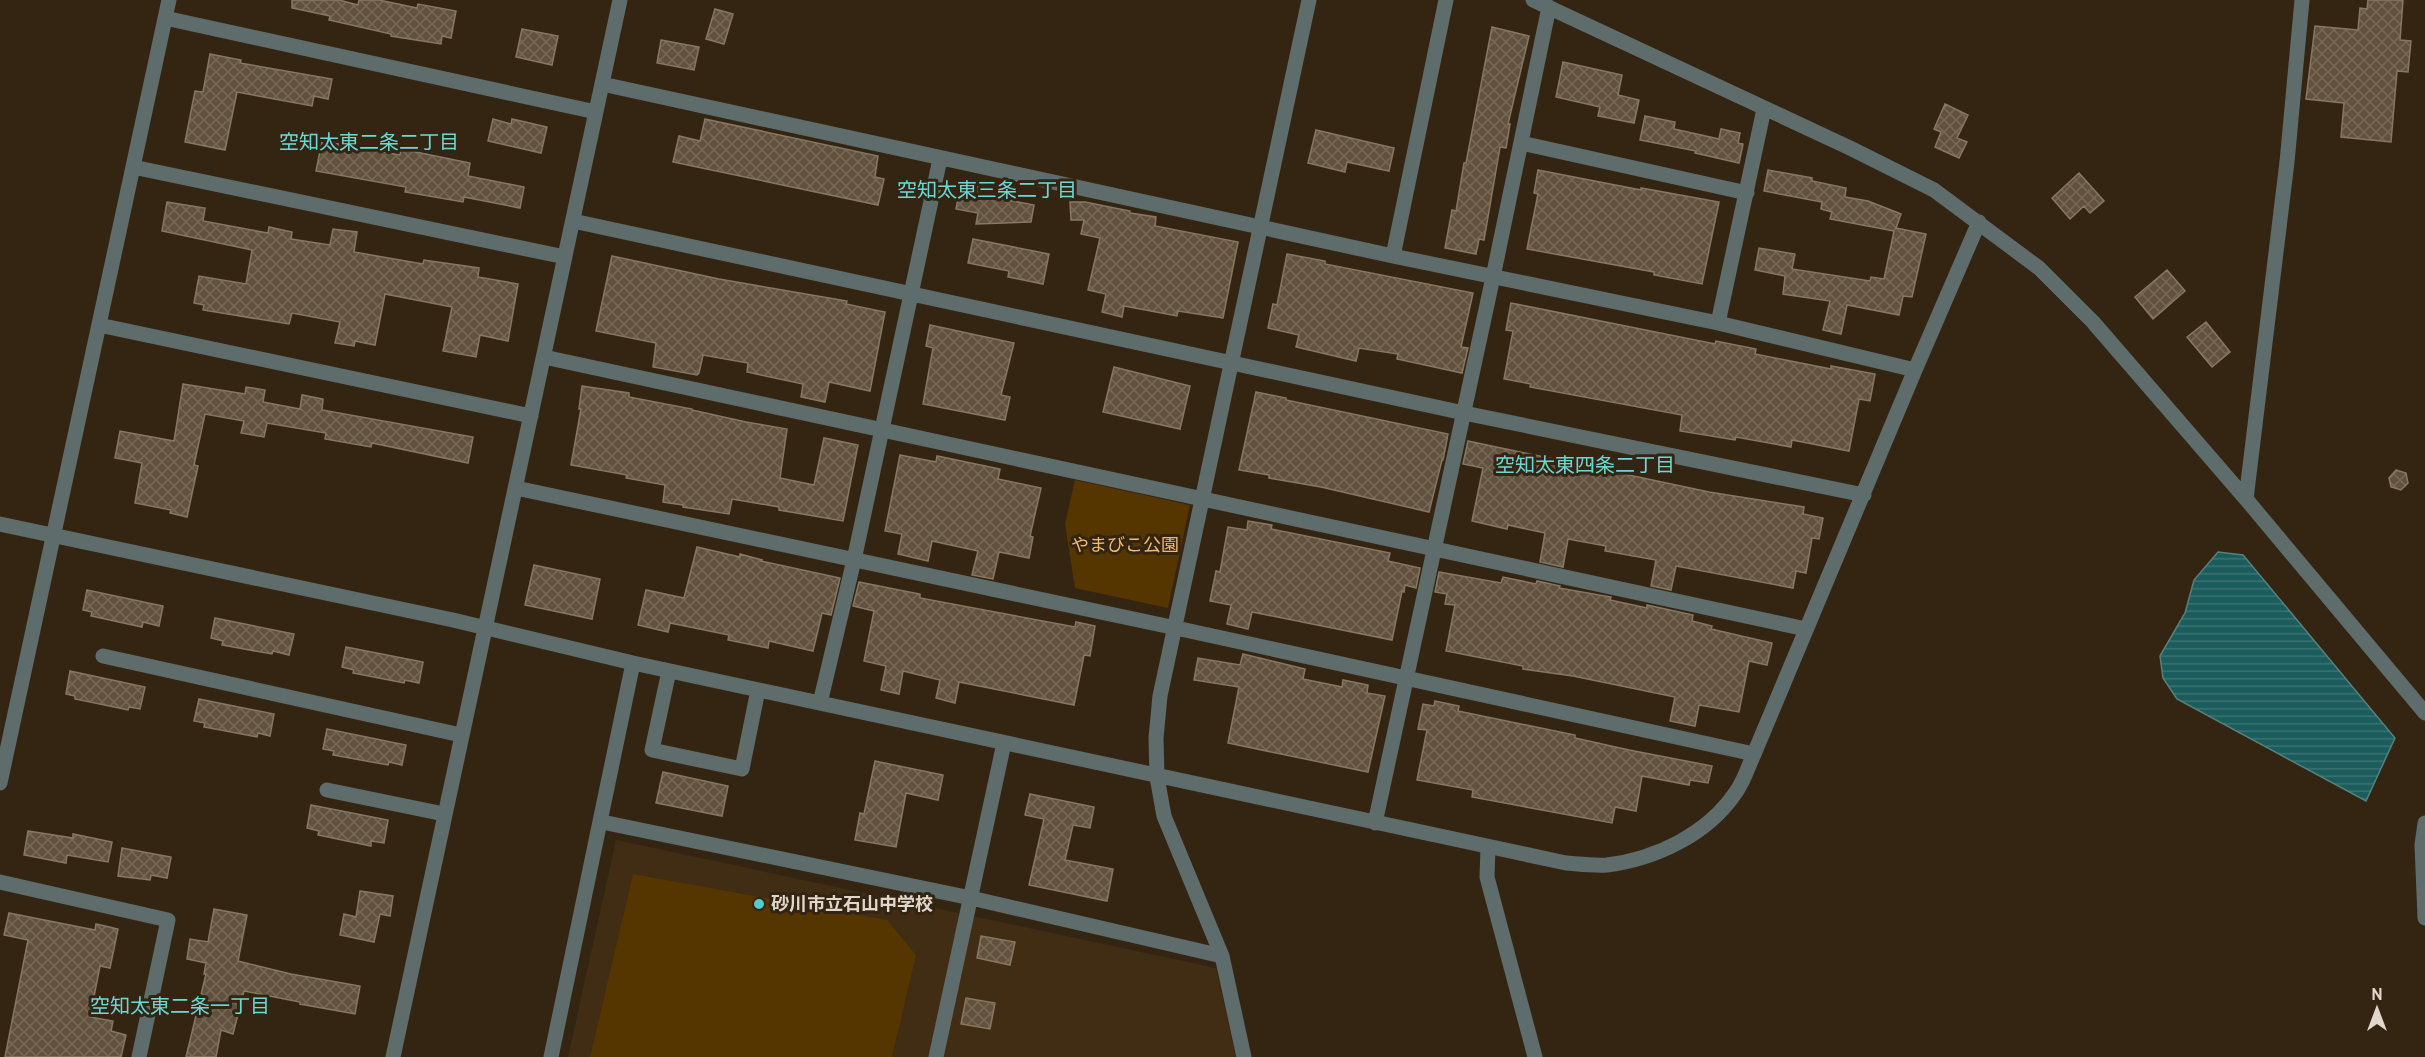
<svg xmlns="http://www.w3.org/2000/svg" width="2425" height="1057" viewBox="0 0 2425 1057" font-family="Overpass,'Noto Sans JP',sans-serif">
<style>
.built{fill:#402d14}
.green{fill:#553500}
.water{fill:url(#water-rules);stroke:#56817d;stroke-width:1.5}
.building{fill:url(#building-cross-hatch);stroke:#887762;stroke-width:1.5}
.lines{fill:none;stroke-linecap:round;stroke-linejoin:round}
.minor{stroke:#5e6c6c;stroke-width:15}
.poi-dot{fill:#52cdcd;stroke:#342513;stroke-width:2}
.labels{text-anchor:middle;stroke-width:6;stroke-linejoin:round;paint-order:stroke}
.park-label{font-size:18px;fill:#f2ba73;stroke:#342513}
.poi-label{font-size:18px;font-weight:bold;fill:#e0d6cb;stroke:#342513;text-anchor:start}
.neighbourhood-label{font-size:20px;fill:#6bd8d7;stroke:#342513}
</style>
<defs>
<pattern id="water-rules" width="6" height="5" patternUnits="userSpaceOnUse" patternTransform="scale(1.5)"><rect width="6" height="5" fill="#1b5c5c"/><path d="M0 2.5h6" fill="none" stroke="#3c7372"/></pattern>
<pattern id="building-cross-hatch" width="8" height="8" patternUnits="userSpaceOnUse" patternTransform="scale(1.5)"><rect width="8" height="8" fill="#61513d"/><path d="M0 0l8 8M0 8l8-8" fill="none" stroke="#776958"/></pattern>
</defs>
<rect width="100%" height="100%" fill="#342513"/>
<path class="built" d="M616 840 1216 968 1236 1057H568Z"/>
<path class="green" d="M1075 480 1190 505 1168 608 1075 588 1065 524Z
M633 874 887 920 916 955 892 1057H590Z"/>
<path class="water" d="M2218 552 2243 555 2395 738 2366 801 2177 699 2163 678 2160 656 2185 613 2194 580Z"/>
<path class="building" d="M292 0H339L358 5 359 0H379L417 8 418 4 456 11 451 38 442 36 441 44 391 36V34L329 20 330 16 292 8Z
M2368 0H2403L2400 40 2411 41 2408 72 2397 71 2391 142 2341 137 2344 103 2306 99 2315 26 2358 30 2360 8 2367 9Z
M715 9 733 14 724 44 706 39Z
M1492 27 1529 36 1508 124H1510L1506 148 1500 147 1484 240 1479 239 1476 254 1445 248 1452 210 1456 211 1464 163H1466Z
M522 29 558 36 552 65 516 57Z
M661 40 699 47 694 70 657 63Z
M210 54 241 60 240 63 332 79 328 99 314 96 312 106 237 92 225 150 185 142 195 91 203 92Z
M1563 62 1622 75 1618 95 1639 100 1634 123 1598 116 1600 107 1556 97Z
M1945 104 1968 115 1957 138 1967 142 1959 158 1935 147 1941 132 1934 129Z
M1645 116 1675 122 1674 129 1719 139 1721 129 1740 133 1738 143 1743 144 1739 163 1695 153 1696 151 1640 140Z
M493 119 511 124 512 119 547 127 541 153 488 141Z
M705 119 878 156 875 177 884 179 878 205 673 162 679 136 700 141Z
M1316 130 1394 148 1389 171 1347 162 1345 172 1308 163Z
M322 141 400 155 401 149 470 163 468 176 524 187 520 208 464 197 463 202 405 192 406 187 316 171Z
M1538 170 1641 190V188L1719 202 1702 284 1654 275V272L1527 249 1538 194 1534 193Z
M1768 170 1812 178V181L1846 188 1845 197 1868 201 1901 214 1896 228 1926 234 1912 297 1903 296 1899 315 1847 305 1841 334 1823 330 1830 301 1783 294 1785 276 1755 270 1759 248 1795 254 1792 269 1870 281 1871 277 1884 279 1894 231 1830 219 1832 212 1821 209 1822 202 1764 191Z
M2079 173 2104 201 2090 213 2084 206 2070 219 2052 198Z
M961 183 1005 191 1003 199 1034 205 1031 222 976 224 978 213 956 209Z
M167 202 205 208 203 221 268 233 269 227 292 232 291 239 330 245 333 229 357 232 354 252 423 264 424 260 479 268 478 277 518 284 508 341 480 335 476 357 443 351 452 307 385 294 375 345 355 341 354 346 335 343 340 322 292 313 289 324 203 310 204 305 194 303 199 276 246 284 252 250 162 231Z
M1070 202H1085L1130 211V213L1156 217 1155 226 1238 242 1223 318 1178 311 1177 316 1124 306 1122 317 1102 312 1106 294 1088 290 1100 238 1081 234 1084 220H1071Z
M973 239 1049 254 1043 284 1008 277 1009 271 968 263Z
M1287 254 1325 261V264L1473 293 1461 347 1468 348 1462 373 1397 359 1398 354 1359 348 1356 361 1296 347 1299 335 1268 328 1273 304 1277 305Z
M612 256 719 279 847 301 846 304 885 312 870 391 829 382 825 402 801 397 803 384 747 372 748 363 703 355 699 373 697 375 653 367 656 343 596 331Z
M2167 270 2185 291 2153 319 2135 297Z
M1511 303 1715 344 1716 341 1756 349 1755 354 1831 369V366L1875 374 1870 401 1859 399 1849 451 1792 440 1791 447 1736 437 1735 440 1680 431 1682 415 1530 387 1531 384 1504 379 1513 331 1506 330Z
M2206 322 2230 352 2212 367 2187 337Z
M930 325 1014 343 1001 395 1010 397 1005 420 923 404 933 348 926 346Z
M1114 367 1190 386 1180 429 1103 412Z
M183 384 245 394 246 387 265 390 263 402 300 409 302 395 323 399 322 410 473 437 468 463 372 443 371 447 325 439 326 433 267 423 264 437 241 433 244 421 205 414 194 465 198 466 187 517 170 513 171 510 135 503 142 463 115 458 120 431 174 441Z
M582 386 629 393V397L692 409V410L746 422 787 429 780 478 814 485 824 438 858 445 843 521 779 510V507L732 499 729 514 683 507V505L663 502 665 485 626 478 627 475 571 465 581 409H579Z
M1256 392 1286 398V400L1448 434 1443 460H1442L1429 512 1321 487 1269 478V475L1239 470Z
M1468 441 1709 492 1804 507 1803 514 1823 518 1819 539 1812 538 1806 573 1796 571 1793 588 1676 566 1671 590 1651 586 1656 560 1605 551 1606 546 1568 539 1563 567 1540 562 1545 533 1508 525 1507 529 1472 521 1483 468 1463 464Z
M900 455 936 462 937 456 1000 469 998 479 1041 488 1030 536 1033 537 1029 558 999 552 993 579 972 575 978 551 932 541 928 561 898 554 902 534 885 531Z
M2396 470 2406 473 2408 483 2401 490 2391 487 2389 478Z
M1248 521 1272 525 1271 529 1390 553 1388 561 1420 568 1416 588 1405 585 1404 592 1402 591 1392 640 1252 612 1248 629 1227 624 1231 605 1210 601 1216 571 1220 572 1228 527 1247 530Z
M697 547 740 557V554L762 560 761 561 840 578 831 615 822 613 813 651 769 641 768 648 728 640 729 635 670 623 668 632 638 625 646 590 684 598Z
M534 565 600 579 592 619 525 605Z
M1439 572 1501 583 1503 577 1536 584 1537 581 1560 586 1559 588 1611 597 1610 600 1647 608V605L1693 615 1692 621 1712 626 1711 629 1772 643 1767 665 1749 661 1739 712 1699 705 1695 726 1670 721 1675 697 1573 676 1523 669V666L1446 651 1455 605 1445 604 1447 594 1435 592Z
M859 582 920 594V598L1075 627 1076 622 1095 626 1090 656 1084 655 1074 705 959 682 955 703 936 698 940 680 903 671 899 694 881 690 886 666 864 661 874 611 853 606Z
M87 590 163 606 159 626 143 622 142 627 91 616 92 612 83 610Z
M215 618 294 634 289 655 273 651 272 654 222 645 223 641 211 638Z
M346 647 423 662 419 683 405 680 404 683 353 673 354 670 342 667Z
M1243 654 1305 669 1303 679 1342 687 1343 680 1368 685 1367 693 1385 696 1368 772 1228 743 1239 687 1194 680 1198 658 1240 665Z
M70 671 145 687 140 709 129 707 128 710 75 699V696L66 694Z
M199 699 274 714 270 736 258 733 257 737 204 727 205 723 194 721Z
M1435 701 1459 706 1458 711 1575 735V738L1629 750 1712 766 1708 783 1690 780 1689 785 1642 776 1636 811 1615 807 1612 823 1472 797 1473 790 1417 780 1427 730 1418 729 1423 704 1434 706Z
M327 729 406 745 402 765 389 762 388 765 333 755 334 751 323 749Z
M875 761 943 775 938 800 906 793 896 847 855 840 860 813 864 814Z
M663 772 728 786 722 816 656 803Z
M1030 794 1094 807 1090 828 1073 825 1065 860 1113 869 1107 901 1029 885 1044 819 1025 815Z
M311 805 388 820 384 843 371 841V846L318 835 319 831 307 828Z
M28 831 73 838V834L112 842 108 862 67 855 66 863 24 855Z
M122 848 171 857 167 878 151 875 150 880 118 876Z
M360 891 393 896 390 916 380 914 374 942 340 935 344 914 356 917Z
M214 909 247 915 238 961 291 974 360 986 355 1014 300 1004V1002L244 991 233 1034 221 1030 216 1057H186L206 974H204L206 963 187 959 190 939 208 942Z
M9 913 95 930 96 924 118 929 110 968 100 966 90 1017 113 1021 111 1031 126 1035 121 1057H5L28 940 4 935Z
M981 936 1015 942 1010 965 977 958Z
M966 998 995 1003 990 1029 961 1024Z"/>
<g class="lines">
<path class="minor" d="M1533 0 1850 148 1934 190 2039 268 2093 322 2246 499 2425 713
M165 18 596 112
M602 84 1393 256 1718 323 1915 370
M1521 143 1747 193
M133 167 565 257
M573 221 1464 413 1864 495
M1393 256 1446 0
M1718 323 1764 109
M99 325 531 416
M544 357 1806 629
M516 488 1176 628 1754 754
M2246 499 2287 162 2302 0
M0 524 453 620 633 663 1566 863C1579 864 1594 866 1607 865 1656 859 1708 834 1736 792 1744 781 1748 767 1754 754L1915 370 1979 222
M103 656 461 735
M669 671 652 750 742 769 758 690
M820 703 854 560 940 159
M0 783 169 0
M327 790 444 814
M602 822 971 898 1222 956
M1375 823 1493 277 1549 7
M2425 823 2422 845 2425 918
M1488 847 1487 877 1535 1057
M0 882 168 920 139 1057
M393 1057 620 0
M551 1057 633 663
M936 1057 1004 743
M1244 1057 1222 956 1164 816 1157 777 1156 738 1160 696 1309 0"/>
</g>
<circle class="poi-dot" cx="759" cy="904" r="6"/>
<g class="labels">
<g class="park-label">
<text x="1125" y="551">やまびこ公園</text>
</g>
<g class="poi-label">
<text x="771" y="910">砂川市立石山中学校</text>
</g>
<g class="neighbourhood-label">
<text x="369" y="149">空知太東二条二丁目</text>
<text x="987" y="197">空知太東三条二丁目</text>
<text x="1585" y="472">空知太東四条二丁目</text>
<text x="180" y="1013">空知太東二条一丁目</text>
</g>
</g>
<g transform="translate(2377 1009)" stroke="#342513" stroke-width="4.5" paint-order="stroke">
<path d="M0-4.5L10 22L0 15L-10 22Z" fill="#e0d6cb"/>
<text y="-9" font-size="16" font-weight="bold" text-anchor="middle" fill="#e0d6cb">N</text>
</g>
</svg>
